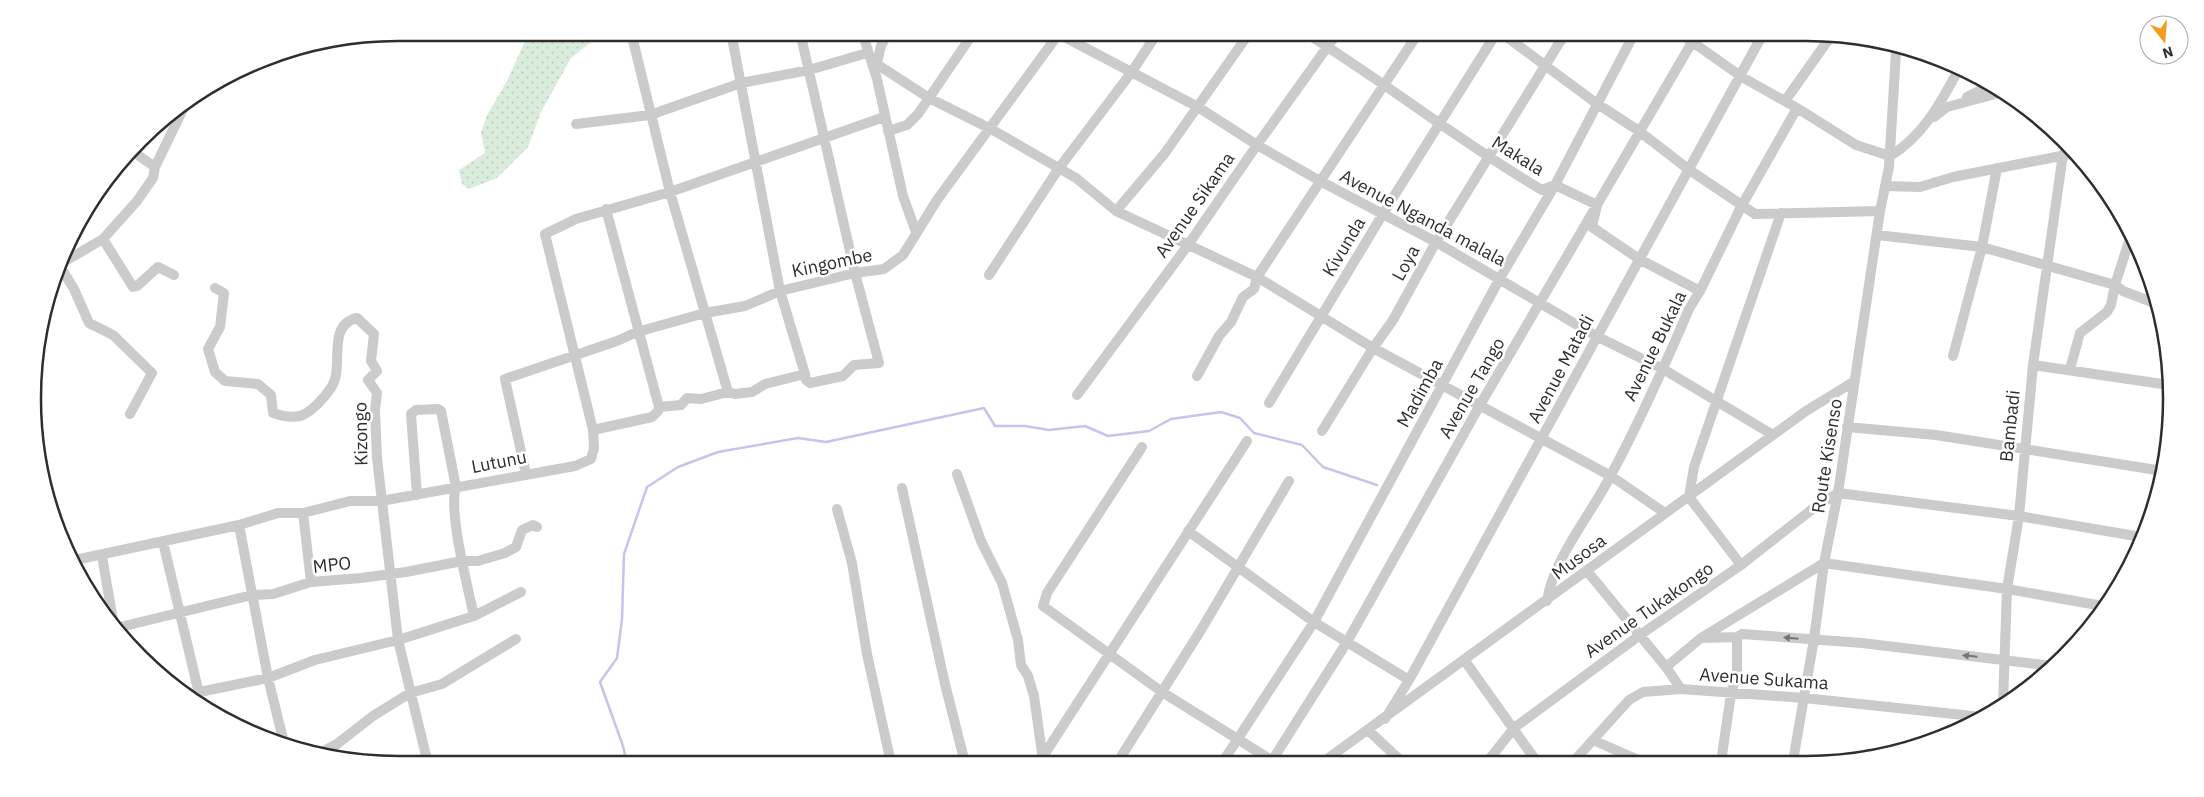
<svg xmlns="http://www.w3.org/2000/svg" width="2204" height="797" viewBox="0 0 2204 797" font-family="'IBM Plex Sans',sans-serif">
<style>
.grass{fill:url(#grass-dots)}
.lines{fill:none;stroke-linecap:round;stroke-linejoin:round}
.stream{stroke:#c6c4ee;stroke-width:2.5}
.minor{stroke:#cbcbcb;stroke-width:10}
.oneway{fill:#757575}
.labels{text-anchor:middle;stroke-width:5;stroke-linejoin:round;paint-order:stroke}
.street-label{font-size:18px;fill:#2e2e2e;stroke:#fff}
.rim{fill:none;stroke:#2e2e2e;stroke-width:2.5}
</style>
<defs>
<pattern id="grass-dots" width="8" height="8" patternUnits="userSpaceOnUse" patternTransform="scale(1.25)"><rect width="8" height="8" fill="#daeddc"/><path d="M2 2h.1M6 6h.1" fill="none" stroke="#bbccbd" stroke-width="1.8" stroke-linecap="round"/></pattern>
</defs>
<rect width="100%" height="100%" fill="#fff"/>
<path class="grass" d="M529 32 603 33 571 58 541 112 528 147 497 178 469 189 462 184 459 170 485 153 481 132 487 115 507 81Z"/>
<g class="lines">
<path class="stream" d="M627 764 623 746 600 682 617 658 622 619 624 554 647 487 678 467 718 452 798 438 826 442 984 408 995 426H1025L1049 430 1085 426 1108 436 1149 431 1171 419 1221 412 1240 418 1254 433 1302 445 1323 467 1377 485"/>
<path class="minor" d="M631 32 670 192 728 392
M731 32 780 291 805 374
M862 32 877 79 903 196 916 232
M1055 32 1198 107 1257 145 1322 182 1436 242 1596 336 1663 369 1773 435
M1304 32C1385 82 1460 142 1542 190L1555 185 1597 205 1592 227 1639 259 1700 291
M1500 32 1596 103 1639 131 1688 169 1755 214 1880 211
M1678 32 1742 77 1797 108 1856 145 1890 156
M878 65 929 98 991 129 1076 178 1116 211 1257 277 1373 348 1611 476 1665 513
M875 71 881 46 888 32
M1967 97 1991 85
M1785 101 1831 36
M1934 117 1947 107 2003 92
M576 124 650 115 741 83 809 70 867 53
M888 131 907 125 918 114 974 32
M132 151 155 167
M1890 156C1924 136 1942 100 1960 67
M1885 186 1920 187 1953 177 2076 153
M606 209 659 407
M1116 211 1165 153 1250 32
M1877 235 1982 247 2115 285 2123 291 2157 304
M103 239 133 287 137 286 158 267 174 275
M62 263 103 239 137 201 153 178 155 167 184 107
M61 268 74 289 89 323 113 335 152 373 130 414
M989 275 1059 168 1131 73 1158 32
M215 288 224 293 220 327 208 349 215 372 225 381 258 384 271 395 273 413C297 421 307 417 323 398 328 392 333 387 335 379 341 360 329 324 357 318L374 334 371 361 377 371 368 380 377 393 375 410 377 458 398 640 428 764
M1953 356 1982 247 1997 168
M2033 365 2169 385
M2070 369 2080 333 2107 312 2111 305 2115 285 2131 235
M1197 376 1219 336 1231 322 1243 297 1254 289 1257 277 1419 32
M1077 395 1188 245 1257 145 1338 32
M1269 403 1384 212 1497 32
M1847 427 1936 435 2163 471
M593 430 545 234 576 219 670 192 884 117
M1322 431 1373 348 1393 320 1436 242 1566 32
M1142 447 1047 593 1043 606 1162 692 1276 763
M526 474 505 379 617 341 637 332 705 313 745 306 780 291 855 273 884 269 903 255 937 200 1060 32
M957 474 981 541 1002 583 1018 640 1021 665 1028 676 1034 696 1043 760
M902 488 945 684 965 763
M2159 494 2170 402
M417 495 411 414 416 410 438 409 441 411 456 487C448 511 468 588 474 616
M837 509 852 563 867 654 891 763
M303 513 311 582
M239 525 268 678 284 743
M1188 531 1314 622 1409 680
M163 542 202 706
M102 556 114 626
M75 560 239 525 278 513H303L350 501H381L575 466 591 459 594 448 593 430 652 417 658 411 659 407 681 405 687 398 701 399 728 392 735 394 752 392 765 384 805 374 806 380 810 383 843 376 854 365 879 363 855 273 800 32
M1741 565 1689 497 1694 467 1781 213
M1587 571 1666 667 1681 689
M1547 601C1553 559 1592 513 1611 475 1640 421 1665 365 1689 309L1700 291 1741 207 1797 108
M116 628 252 595 273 594 311 582 361 578 406 572 462 561H478L505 553 516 547 522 530 533 525 537 527
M1702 638 1737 637 1742 634 1862 643 2053 666
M1465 661 1537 762
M1666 667 1701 638 1824 563 2007 589 2103 606
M185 695 268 678 315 660 398 640 474 616 521 592
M2003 703 2007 589 2019 516 2033 365 2063 154
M1385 719 1409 680 1764 32
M1369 731 1402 762
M1593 740 1643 762
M318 754 337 744 373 716 410 693 442 684 516 639
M1042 758 1247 441
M1273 759 1347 642 1480 405 1698 32
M1793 761 1814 639 1824 563 1838 493 1880 211 1889 167 1896 52 1899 45
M1323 762 1806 411 1855 381
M1487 762 1514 728 1640 635 1741 565 1815 507 1838 493 2019 516 2141 537
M1573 762 1629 700 1643 692 1681 689 1804 698 1982 717
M1721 762 1731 694 1737 673V637
M1117 763 1201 630 1289 481
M1222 763 1314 622 1500 278 1555 185 1635 32"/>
</g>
<defs><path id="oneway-solid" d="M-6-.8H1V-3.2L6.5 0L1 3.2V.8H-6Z" transform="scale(1.25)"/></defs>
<g class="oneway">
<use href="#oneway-solid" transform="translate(1791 638) rotate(-175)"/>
<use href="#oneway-solid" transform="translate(1970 656) rotate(-174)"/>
</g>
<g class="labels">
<g class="street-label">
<text transform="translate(1518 156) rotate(32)" y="6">Makala</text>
<text transform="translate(1195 205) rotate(-55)" y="6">Avenue Sikama</text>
<text transform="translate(1423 218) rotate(28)" y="6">Avenue Nganda malala</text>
<text transform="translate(1344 247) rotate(-59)" y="6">Kivunda</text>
<text transform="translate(832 263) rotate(-12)" y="6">Kingombe</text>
<text transform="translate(1406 263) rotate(-61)" y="6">Loya</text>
<text transform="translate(1655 346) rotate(-64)" y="6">Avenue Bukala</text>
<text transform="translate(1561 369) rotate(-62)" y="6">Avenue Matadi</text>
<text transform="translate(1472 388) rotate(-60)" y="6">Avenue Tango</text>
<text transform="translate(1420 393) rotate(-61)" y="6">Madimba</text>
<text transform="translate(2010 426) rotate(-84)" y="6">Bambadi</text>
<text transform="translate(361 434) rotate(-91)" y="6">Kizongo</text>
<text transform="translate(1827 456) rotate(-81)" y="6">Route Kisenso</text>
<text transform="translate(499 462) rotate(-11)" y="6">Lutunu</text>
<text transform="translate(1579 557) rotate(-37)" y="6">Musosa</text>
<text transform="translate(332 565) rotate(-6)" y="6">MPO</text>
<text transform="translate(1649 610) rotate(-35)" y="6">Avenue Tukakongo</text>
<text transform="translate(1764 679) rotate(4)" y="6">Avenue Sukama</text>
</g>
</g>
<path d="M0 0H2204V797H0ZM398 41H1806A357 357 0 0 1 2163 398V399A357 357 0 0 1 1806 756H398A357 357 0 0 1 41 399V398A357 357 0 0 1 398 41Z" fill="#fff" fill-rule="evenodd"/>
<path class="rim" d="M398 41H1806A357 357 0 0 1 2163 398V399A357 357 0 0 1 1806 756H398A357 357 0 0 1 41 399V398A357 357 0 0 1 398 41Z"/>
<g transform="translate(2164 40) rotate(163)"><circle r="24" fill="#ffffff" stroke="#ababab"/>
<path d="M0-4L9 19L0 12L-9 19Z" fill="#f59b1f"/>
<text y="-8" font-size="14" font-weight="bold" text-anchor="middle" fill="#2e2e2e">N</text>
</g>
</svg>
